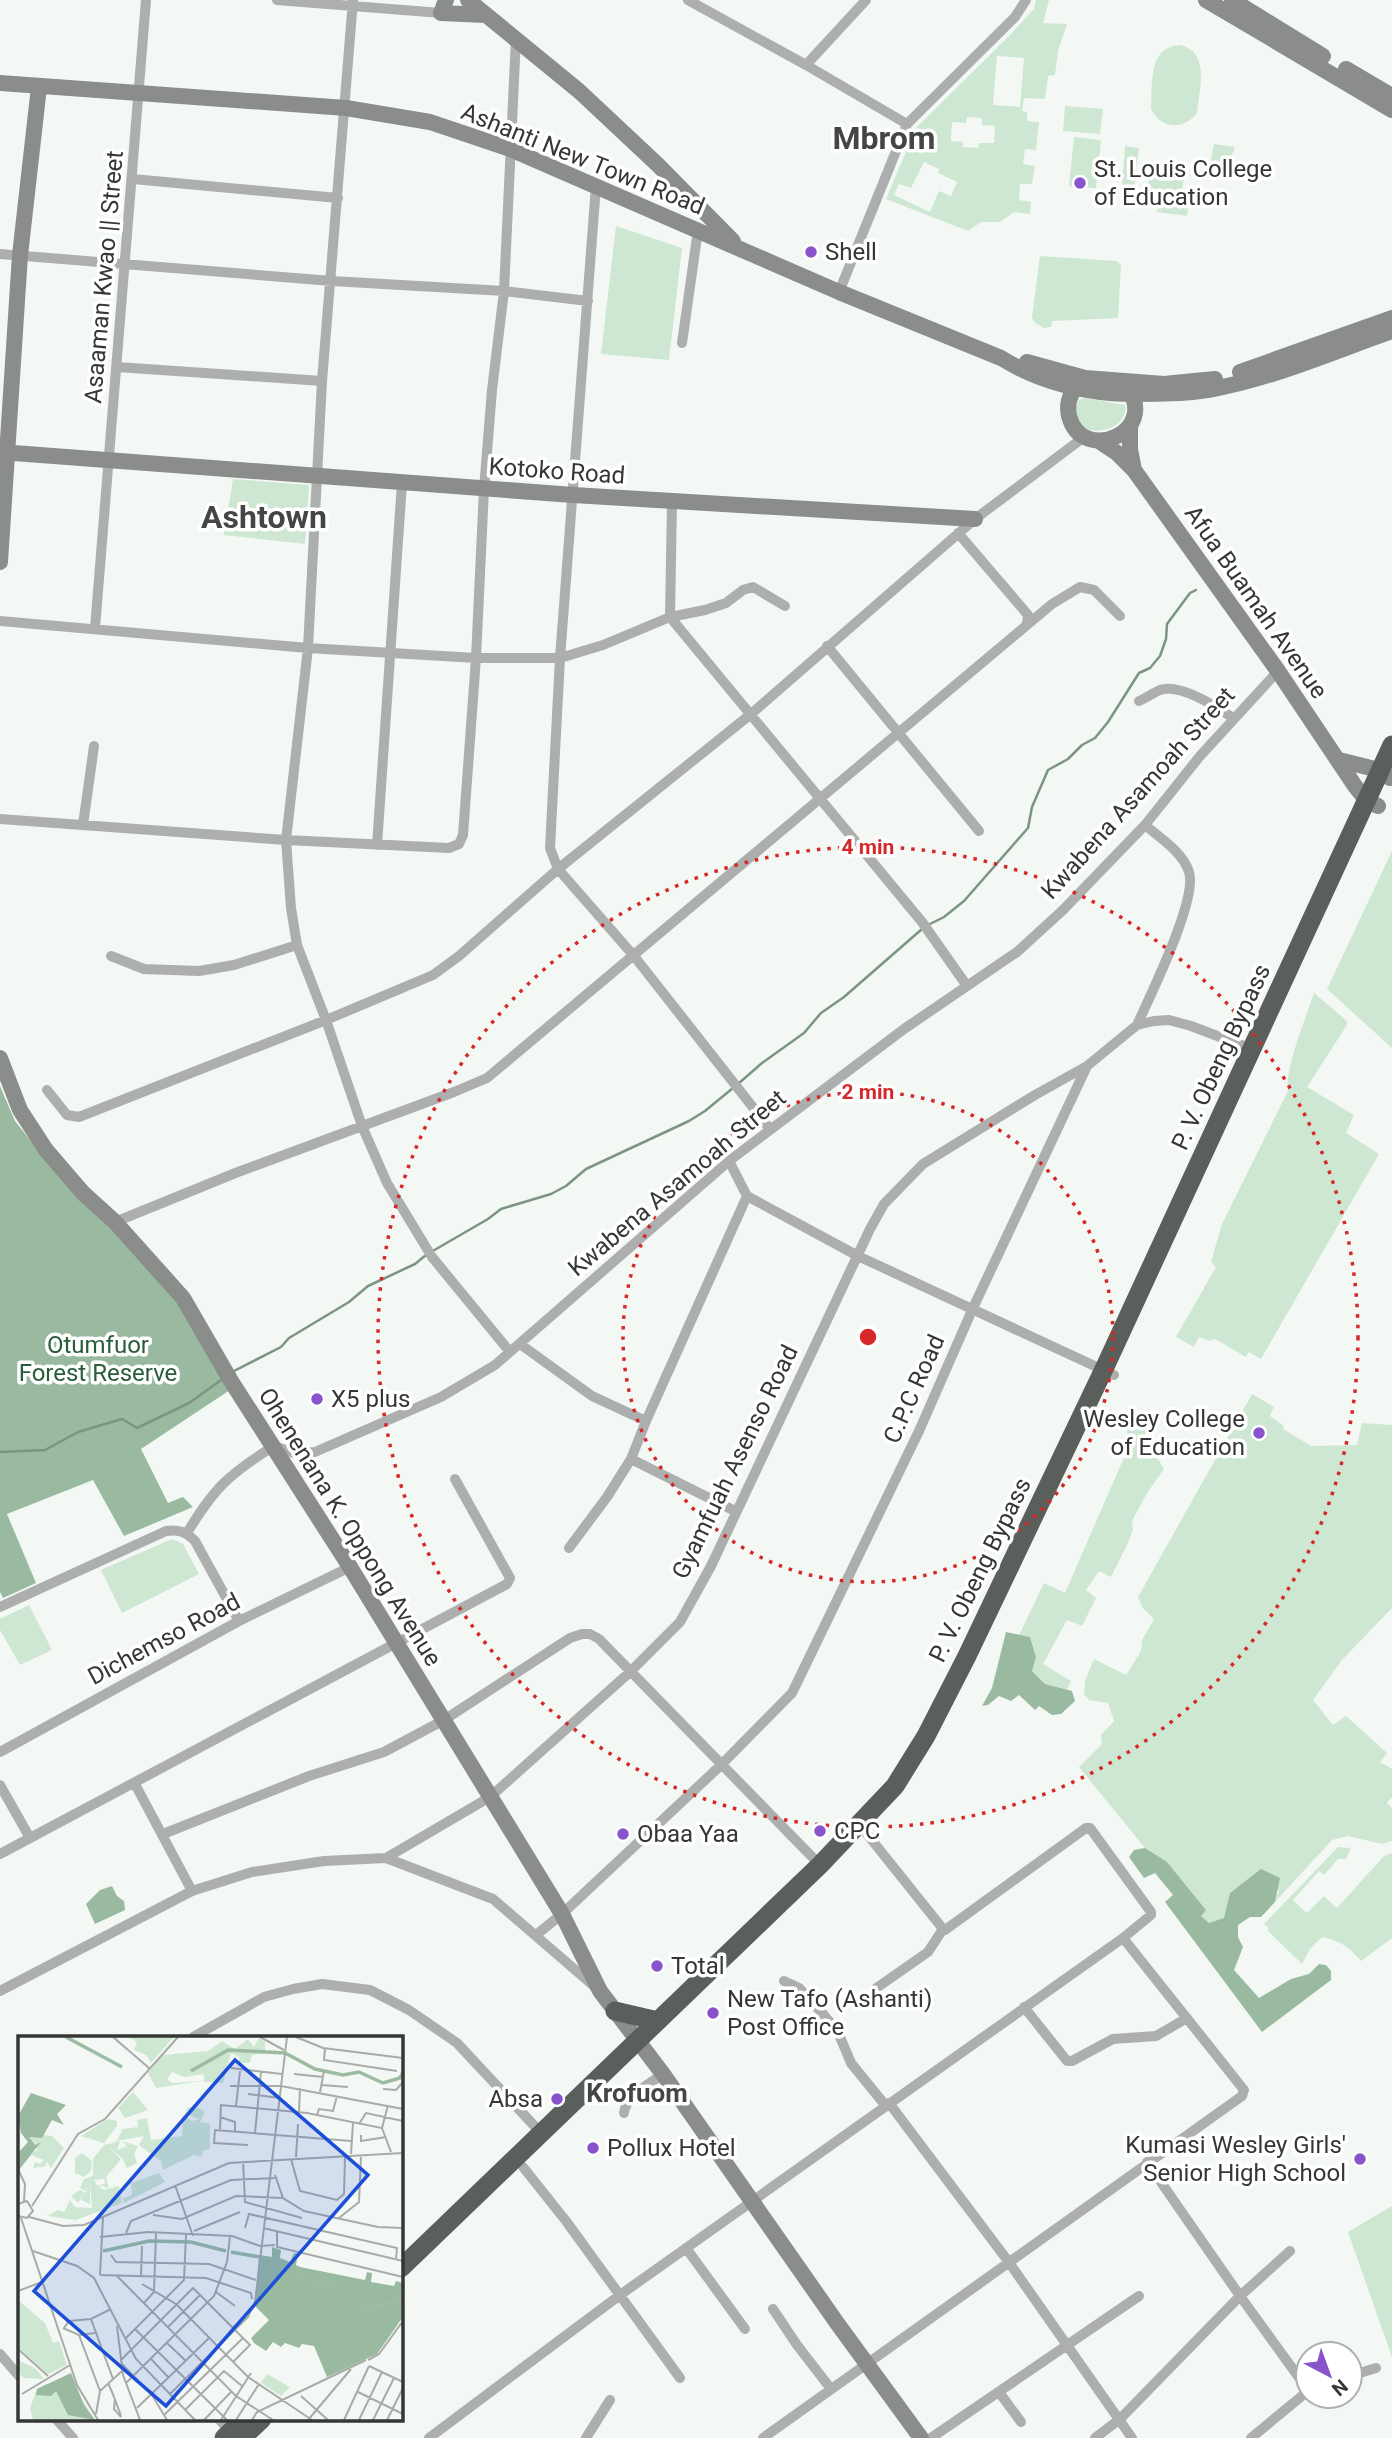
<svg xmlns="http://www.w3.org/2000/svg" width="1392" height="2438" viewBox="0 0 1392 2438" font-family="Roboto,sans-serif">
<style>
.green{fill:#cde7d2;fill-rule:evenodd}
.forest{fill:#99baa0}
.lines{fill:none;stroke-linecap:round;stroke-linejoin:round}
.stream{stroke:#7c9482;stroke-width:2.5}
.street{stroke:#adafae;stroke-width:10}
.secondary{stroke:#8a8d8a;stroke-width:16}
.highway{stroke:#5b5f5c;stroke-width:19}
.ring{fill:none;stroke:#d62828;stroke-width:3.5;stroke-dasharray:3.5 7}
.poi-dot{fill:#8953cb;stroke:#fff;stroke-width:2.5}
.labels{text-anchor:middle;stroke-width:7;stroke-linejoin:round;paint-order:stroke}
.street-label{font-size:24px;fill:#353736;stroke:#fff}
.poi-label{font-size:24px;fill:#353736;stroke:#fff;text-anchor:start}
.park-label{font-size:24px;fill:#295d39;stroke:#fff}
.neighbourhood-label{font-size:26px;font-weight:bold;fill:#434644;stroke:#fff}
.district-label{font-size:32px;font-weight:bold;fill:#434644;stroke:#fff}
.inset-river{fill:none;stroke:#9bbca2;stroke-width:3.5}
.inset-road{fill:none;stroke:#a8aba8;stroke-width:2}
.view{fill:#1d4ed8;fill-opacity:0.15;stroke:#1d4ed8;stroke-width:3.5}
.inset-edge{fill:none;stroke:#353736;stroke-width:3.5}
.centre{fill:#d62828;stroke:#fff;stroke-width:3.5}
.ring-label{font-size:21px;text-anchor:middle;font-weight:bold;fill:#d62828;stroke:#fff;stroke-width:7;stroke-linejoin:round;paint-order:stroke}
</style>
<rect width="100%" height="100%" fill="#f4f8f4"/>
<path class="green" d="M1036 0H1049L1043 23 1067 24 1058 51 1055 75 1048 76 1045 99 1024 98 1022 111 1027 112V121L1039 122 1036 150 1025 149 1023 164 1035 166 1032 184H1020L1019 200 1031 202 1030 214 1014 212 1000 222H981L968 231 886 199 916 128 1009 36 1034 9ZM997 56 1024 58 1020 107 993 105ZM967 117 982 118V125L995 126 994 143H979L978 148 963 147V142L951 141 952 122 966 123ZM924 162 939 169 938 173 957 182 951 196 939 191 930 212 894 195 899 184 911 188Z
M1180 45C1211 52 1199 89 1197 113 1183 131 1161 129 1151 109 1153 84 1147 47 1180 45Z
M1065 106 1103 109 1100 134 1063 131Z
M1074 137 1101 140 1096 188 1069 186Z
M1214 144 1235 147 1224 178 1208 174Z
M1125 146 1139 148 1134 187 1122 186Z
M1150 170 1185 172 1182 190 1190 192 1187 216 1157 212V209L1145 207Z
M616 226 682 248 669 360 601 354Z
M1040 256 1117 261 1121 265 1118 318 1052 321 1051 327 1044 328 1034 322 1032 317Z
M1085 398 1125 405C1131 437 1058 443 1079 400Z
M233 479 309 485 305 544 224 535Z
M1392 851V1048L1327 989Z
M1314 993 1347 1021V1025L1307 1087 1354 1115 1346 1133 1379 1154 1261 1359 1249 1352 1246 1357 1215 1339 1210 1341 1199 1337 1194 1347 1176 1337 1216 1267 1211 1262 1222 1224 1288 1091C1284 1070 1307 1015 1314 993Z
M1252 1394 1274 1407 1270 1416 1284 1426 1283 1429 1311 1446 1357 1445 1362 1423 1392 1425V1608L1342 1660 1313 1700 1333 1725 1346 1716 1387 1753 1380 1762 1392 1769V1797L1387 1803 1392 1808V1841L1382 1844 1348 1836 1332 1840 1275 1902 1279 1890 1230 1893 1225 1919 1209 1923 1200 1916 1206 1910 1167 1862 1145 1848 1079 1767 1102 1744 1101 1735 1114 1721 1108 1703 1089 1700 1084 1694 1085 1681 1094 1659 1126 1675 1141 1651 1142 1640 1154 1619 1142 1607 1138 1597Z
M1128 1418 1150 1431 1146 1441 1157 1447 1155 1454 1164 1469 1147 1493 1132 1521 1133 1530 1128 1543 1111 1577 1099 1571 1086 1590 1096 1598 1082 1626 1067 1620 1043 1664 1071 1681 1067 1690 1045 1684 1032 1671 1036 1657 1030 1637 1019 1635 1044 1583 1065 1593 1129 1446 1126 1422Z
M172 1539 183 1544 199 1574 122 1613 101 1570Z
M29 1605 52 1650 20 1665 0 1630V1619Z
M1338 1847 1351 1848 1346 1859H1338L1324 1875 1319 1871 1293 1900 1307 1913 1324 1896 1337 1908 1384 1856 1392 1853V1938L1361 1961C1349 1947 1341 1941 1322 1937L1310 1949 1302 1964 1267 1930 1269 1928 1264 1924Z
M1392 2206V2357L1348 2232Z"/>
<path class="forest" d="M0 1086 15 1121 43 1156 133 1245 175 1297 230 1390 141 1449 168 1503 183 1497 193 1507 124 1536 93 1480 7 1514 36 1583 3 1598 0 1592Z
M1006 1632 1030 1637 1036 1657 1032 1671 1045 1684 1072 1691 1075 1701 1061 1714 1052 1715 1039 1706 1035 1710 1019 1695 1011 1701 999 1696 988 1705 982 1706 992 1688Z
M1145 1848 1167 1862 1206 1910 1201 1916 1209 1923 1224 1918 1230 1893 1261 1869 1280 1878 1275 1902 1261 1917H1250L1238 1925V1937L1243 1947 1234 1970 1259 1998 1291 1979 1309 1974 1319 1964 1326 1965 1331 1971V1980L1262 2032 1165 1902 1173 1895 1155 1873 1144 1878 1129 1857 1134 1850Z
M112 1886 117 1896 124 1901 125 1910 95 1924 86 1904 100 1890Z"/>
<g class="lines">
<path class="stream" d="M928 925 944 917 964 901 1028 828 1032 807 1048 770 1068 759 1082 745 1095 738 1108 722 1139 673 1150 668 1160 656 1166 639 1167 624 1190 593 1196 590
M738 1084 762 1063 804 1033 821 1013 844 997 922 929
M431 1252 488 1219 501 1209 551 1194 566 1186 586 1169 689 1121 705 1111 733 1088
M232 1372 281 1347 289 1338 349 1302 368 1286 415 1264 426 1255
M0 1452 45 1450 78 1432 122 1419 137 1428 189 1403 224 1378"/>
<path class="street" d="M277 0 441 13
M353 0 322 381 308 648 286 840 291 908 297 945 326 1020 362 1126 387 1183 432 1257 510 1352
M688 0 806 65 907 124
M806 65 866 0
M133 179 338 198
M596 186 560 658 550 848 558 869 634 956 770 1129
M0 254 332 281 504 291 588 301
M839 292 907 124 1015 17 1026 0
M682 343 698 230
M117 367 322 381
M672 502 670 617 922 922 967 986
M958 533 1028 615 1027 623
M0 621 308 648 476 658H560L603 645 670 617 705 610 726 603 743 590 753 587 785 606
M95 628 146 0
M827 646 979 831
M1139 701C1146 698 1153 693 1160 690 1180 683 1217 707 1233 718
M0 819 286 840 449 848 459 844 463 835 476 658 484 489 492 390 504 291 516 38
M83 825 94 746
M377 845 402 483
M111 956 144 969 199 971 234 965 297 945
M1137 1025C1150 996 1198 899 1189 872 1183 852 1160 838 1145 825
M47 1090 67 1115 79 1117 326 1020 433 975 459 956 558 869 751 714 975 519 1084 437
M729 1161 747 1196 858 1256 1114 1375
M115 1222 238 1172 454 1092 487 1078 1052 604 1080 587 1094 590 1120 616
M520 1344 592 1396 646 1421
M631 1459 735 1511
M187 1533C214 1488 229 1474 274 1446L294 1453 315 1452 441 1397 495 1365 729 1161 904 1029 1017 952 1063 910 1145 825 1200 756 1278 671
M569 1548 607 1497 631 1459 646 1421 747 1196
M0 1607 166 1531C179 1529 186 1532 195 1541L239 1621
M0 1752 239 1621 350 1567
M135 1784 192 1891
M0 1785 30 1838
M163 1834 309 1776 384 1752 444 1720 570 1638 582 1634H590L599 1639 820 1865
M867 1834 943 1929
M0 1854 507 1584 510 1578 455 1479
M386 1858 490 1797 630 1672 680 1622 711 1566 870 1229 884 1204 923 1164 1035 1095 1087 1066
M536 1935 562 1914 720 1766 792 1693 919 1431 973 1308 1087 1066 1137 1025 1154 1021 1169 1020 1191 1026 1252 1049
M784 1981 799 1988 823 2014 838 2032 851 2063 885 2105
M0 1991 192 1891 252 1872 324 1861 386 1858 493 1899 595 1987
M1024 2007 1067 2061H1072L1113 2039 1156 2036 1187 2018
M193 2037 264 1997 293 1989 322 1984 370 1990 409 2010 457 2043 541 2133
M889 2103 1008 2261 1132 2438
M624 2113C626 2095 650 2084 663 2074
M1147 2162 1240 2296 1308 2390
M523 2167 566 2221 680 2378
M686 2248 745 2329
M773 2309 797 2345 831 2389
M0 2354 19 2376
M1350 2376 1376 2368
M999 2392 1021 2422
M56 2419 73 2438
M219 2419 230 2432
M429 2438 620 2295 1123 1938 1151 1915V1912L1090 1828H1086L945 1930 943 1929 928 1952 875 1989
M586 2438 610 2400
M763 2438 1242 2096 1244 2090 1123 1938
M931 2438 1139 2296
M1095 2438 1120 2419 1240 2296 1290 2251
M1251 2438 1308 2391"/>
<path class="secondary" d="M446 0 441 13 485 15
M468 0 579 91 658 165 733 241
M1206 0 1392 110
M1232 0 1323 56
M1346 69 1392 96
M0 83 346 108 430 122 510 149 839 292 1001 358C1040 382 1087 394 1133 394 1159 393 1183 395 1208 390 1271 379 1332 352 1392 331
M1027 362 1085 378 1164 384 1215 379
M1240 372 1392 318
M1081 382C1071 391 1066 402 1069 416 1082 466 1162 431 1126 386
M1130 425V449L1134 470
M1099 441 1117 453 1134 470 1278 671 1355 786 1367 801 1378 806
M0 452 573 495 975 519
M0 562 20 255 39 87
M1339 760 1379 770 1390 778
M0 1058 20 1110 46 1150 83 1193 115 1222 183 1298 231 1381 350 1567 562 1914 600 1991 663 2074 837 2323 921 2438"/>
<path class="highway" d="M615 2011 658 2021
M401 2268 820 1865 895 1786 926 1736 967 1656 1104 1369 1392 745
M224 2438 244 2419
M242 2438 262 2419"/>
</g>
<g class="ring">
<circle cx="868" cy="1337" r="245"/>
<circle cx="868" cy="1337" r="490"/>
</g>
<g class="poi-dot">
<circle cx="1080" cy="183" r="7"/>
<circle cx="811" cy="252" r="7"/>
<circle cx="317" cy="1399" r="7"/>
<circle cx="1259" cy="1433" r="7"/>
<circle cx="820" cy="1831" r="7"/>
<circle cx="623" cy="1834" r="7"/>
<circle cx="657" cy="1966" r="7"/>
<circle cx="713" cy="2013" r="7"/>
<circle cx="557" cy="2099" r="7"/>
<circle cx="593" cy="2148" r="7"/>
<circle cx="1360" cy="2159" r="7"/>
</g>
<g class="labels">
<g class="street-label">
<text transform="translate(583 159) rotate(22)" y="8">Ashanti New Town Road</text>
<text transform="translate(104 277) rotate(-85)" y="8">Asaaman Kwao || Street</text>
<text transform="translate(557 471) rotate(4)" y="8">Kotoko Road</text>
<text transform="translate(1256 602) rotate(55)" y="8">Afua Buamah Avenue</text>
<text transform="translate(1138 793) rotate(-48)" y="8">Kwabena Asamoah Street</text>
<text transform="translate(1221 1057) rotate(-65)" y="8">P. V. Obeng Bypass</text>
<text transform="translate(677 1183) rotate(-40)" y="8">Kwabena Asamoah Street</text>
<text transform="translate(914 1389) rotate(-66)" y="8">C.P.C Road</text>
<text transform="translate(735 1462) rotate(-64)" y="8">Gyamfuah Asenso Road</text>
<text transform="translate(350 1527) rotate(58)" y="8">Ohenenana K. Oppong Avenue</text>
<text transform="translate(980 1570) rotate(-64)" y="8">P. V. Obeng Bypass</text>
<text transform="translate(164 1639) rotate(-28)" y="8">Dichemso Road</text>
</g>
<g class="poi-label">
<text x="1094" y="177">St. Louis College<tspan x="1094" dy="28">of Education</tspan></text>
<text x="825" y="260">Shell</text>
<text x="331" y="1407">X5 plus</text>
<text x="1245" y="1427" text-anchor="end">Wesley College<tspan x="1245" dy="28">of Education</tspan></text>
<text x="834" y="1839">CPC</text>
<text x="637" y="1842">Obaa Yaa</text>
<text x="671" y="1974">Total</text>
<text x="727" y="2007">New Tafo (Ashanti)<tspan x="727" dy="28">Post Office</tspan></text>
<text x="543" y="2107" text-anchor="end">Absa</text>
<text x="1346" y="2153" text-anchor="end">Kumasi Wesley Girls'<tspan x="1346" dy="28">Senior High School</tspan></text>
<text x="607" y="2156">Pollux Hotel</text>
</g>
<g class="park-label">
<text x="98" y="1353">Otumfuor<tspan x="98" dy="28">Forest Reserve</tspan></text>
</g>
<g class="neighbourhood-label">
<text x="637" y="2102">Krofuom</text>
</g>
<g class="district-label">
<text x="884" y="149">Mbrom</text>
<text x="264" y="528">Ashtown</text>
</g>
</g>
<g transform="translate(18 2036)">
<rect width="385" height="385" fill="#f4f8f4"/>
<path d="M110 1H156L133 27 128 19 116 14 119 6ZM241 2 247 6V18L265 16 234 19 232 27H221V21L213 17 205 47 186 46V38L166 41 154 36 149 43 154 47 184 45 138 52 130 37 145 19 190 15 204 5 217 13 230 3 236 11ZM115 56 130 74 107 82 100 72ZM170 71 181 72 187 76 182 86 192 88V113L185 115 184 121 176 119 145 134 143 125 121 109 126 100 99 105 102 106 99 114 109 110 104 105 120 110 116 118 119 127 109 132 104 122 89 110 103 123 88 141 91 152 80 149 87 148 86 143 76 144 79 149 86 154 101 150 104 167 58 184 29 180 40 174 46 176 52 164 57 171 74 172 72 148V168L63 164 66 158 60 167 53 160 62 154 67 157 71 150 67 155 62 152 66 143 75 140V123L86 109 98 106 105 93 120 91 119 84 129 82 133 104 164 100 165 79 174 85 182 83 167 78ZM90 83 99 85V90L86 107 63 100ZM17 98 34 100 46 112 33 132 28 125V130L15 132 17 126 22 128 26 124 13 119 20 113 10 102ZM64 117 74 125 73 135 66 141 57 137V122ZM141 137 147 146 106 167 105 162 114 159 113 147ZM0 264 27 287 35 307 41 305 49 329 30 338 0 311ZM0 324 17 332 26 343 6 342 0 337ZM249 338 272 351 263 360 243 347ZM28 348 61 359 77 384H15L12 372 19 353Z" fill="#cde7d2"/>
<path d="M13 57 48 69 39 78 46 89 34 84 24 102 11 101 17 109 23 106 1 134 0 117 10 106 3 97 0 80ZM254 211 263 214 262 222 272 226 276 217 280 218 278 229 282 231 347 244 349 236 354 237 353 246 376 250 378 245 385 247V281L359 318 309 341 296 310 284 308 281 312 267 307 263 311 255 306 248 315 236 307 233 302 251 284 237 270 241 219 254 221ZM53 337 66 369 77 384 50 379 38 355 33 360 18 359 19 353Z" fill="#99baa0"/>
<path class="inset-river" d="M48 1 104 31M173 35 210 14 267 17 297 33 325 39 341 36 365 47 382 42 385 36M85 215 131 205 173 206 208 215M213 216 253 223 282 242 322 252 345 274 385 263"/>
<path class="inset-road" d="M95 1 131 32M242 1 266 14M278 1 305 12 385 22M307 12 306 24 379 35M213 32 264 38M276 38 305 41M304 49 330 51M212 50H263L385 73M365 53 378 54 385 46M302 56 306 35M230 58 262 62M218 70 222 35M281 76 282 52M299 79 301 73 315 75 319 60M202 81 217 86V95M341 88 348 77 385 85M364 92 370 69M202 93 203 69 289 77 364 92 373 116M237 97 243 36M343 99V105L368 101M230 109 196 107 197 94 333 105M333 118 335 87M278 121 280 88M273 123 282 155 319 164 326 158 327 121M225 125 227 166 284 182M0 133 7 148 6 165M257 139 265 162 286 175 360 191 385 192M157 149 175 200M0 168 9 165 15 175 9 182 0 180M14 170 60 98 87 83 160 1M135 179 164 183 218 160 264 162M11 181 45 190 66 189 211 127 385 117M3 182 59 349 80 384M321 182 341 166 343 121M227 192 231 178 379 212 378 223M245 192 385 225M176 195 222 176M259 196V211L385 241M108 197 113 185 213 144 257 142M82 201 130 196 214 200 242 210 257 209M15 215 59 230 76 242 118 323 177 384M93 219 98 226 191 228 238 244M82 239 188 242 233 257 234 263M82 239 85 181M99 240 218 360 255 384M123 240 124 210M124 248 158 268 230 341 294 384M0 255 24 246M198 256 217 270M126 267 136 256 138 197M73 283 95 343M99 290 105 339 122 384M150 291 182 259M45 292 61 299 77 297M46 292 51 285 73 283 93 273M117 293 209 384M61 299 82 355M107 303 166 244 168 199M149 307 168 325M0 313 30 340M133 323 151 342M103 324 175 252 232 309 215 326M350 324 361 318 385 285M104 328 134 359 149 384M351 330 385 346M90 347 94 356 102 377 103 381 96 373 97 363M108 347 196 260 209 226 212 200M340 356 385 378M4 358 52 329M152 358 230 281 237 266 269 1M283 360 310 384M119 372 191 302M167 374 206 335 224 350M78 378 82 355 104 335M146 379 225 302M186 384 214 355M203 384 233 337M218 384 241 348M234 384 239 376 348 324M290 384 333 333M326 384 351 330M341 384 364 336M355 384 376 342M369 384 385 352"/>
<path class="view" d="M217 24 350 139 148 370 16 255Z"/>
<rect width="385" height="385" class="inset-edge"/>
</g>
<circle cx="868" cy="1337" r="10" class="centre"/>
<g class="ring-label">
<text x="868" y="854">4 min</text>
<text x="868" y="1099">2 min</text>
</g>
<g transform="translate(1329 2375) rotate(139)"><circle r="33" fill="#ffffff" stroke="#aeafaf" stroke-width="2"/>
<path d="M0-5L12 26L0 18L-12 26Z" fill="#8953cb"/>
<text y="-10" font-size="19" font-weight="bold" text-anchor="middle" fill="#353736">N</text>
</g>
</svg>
